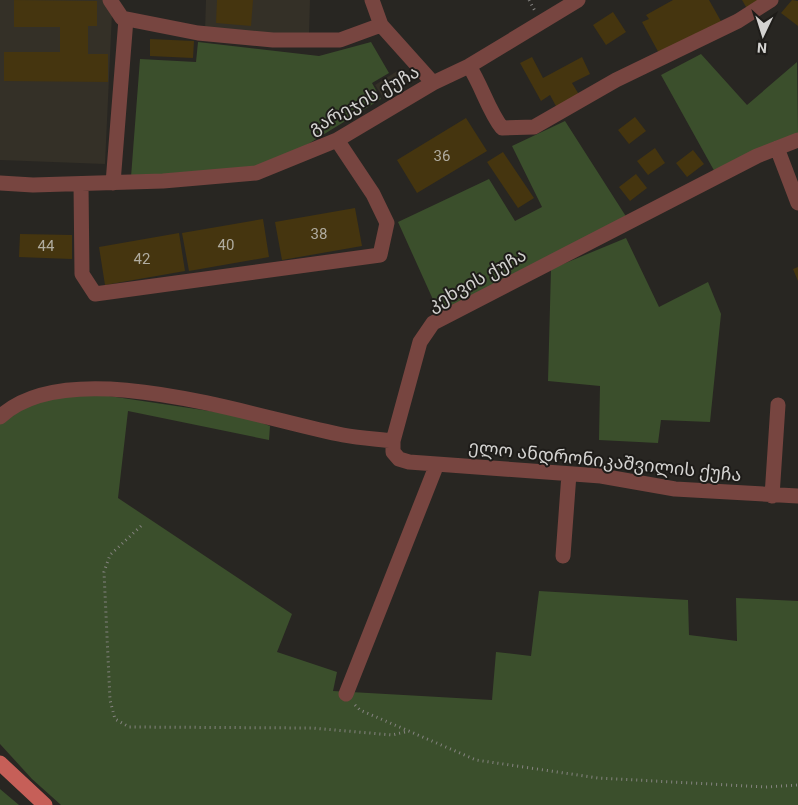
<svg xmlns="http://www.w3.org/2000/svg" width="798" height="805" viewBox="0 0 798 805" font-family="Roboto,'Noto Sans Georgian',sans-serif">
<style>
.built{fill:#343027}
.green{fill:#3b4f2c}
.building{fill:#45350f}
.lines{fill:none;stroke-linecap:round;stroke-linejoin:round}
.path{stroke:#868481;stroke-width:3;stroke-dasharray:1 4;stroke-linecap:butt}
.minor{stroke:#774540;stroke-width:15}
.major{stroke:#c65f58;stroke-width:15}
.labels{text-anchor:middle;stroke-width:4;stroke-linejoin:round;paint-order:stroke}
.number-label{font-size:15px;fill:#b0aca0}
.street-label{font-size:18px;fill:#d4d3d1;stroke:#1e1c19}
</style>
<rect width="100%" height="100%" fill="#282622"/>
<path class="built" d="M0 0H104L112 13 105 164 0 160Z
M206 0H310L309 33 296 38 205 31Z
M402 68 411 82 384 99 375 85Z"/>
<path class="green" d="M198 42 319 56 371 42 389 73 372 83 381 99 292 154 254 168 131 177 140 59 196 62Z
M701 54 747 105 797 62 798 133 716 174 661 75Z
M565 121 627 218 440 315 398 222 489 179 515 221 542 207 512 146Z
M626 238 659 307 708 282 721 314 710 422 661 420 658 443 599 440 600 386 548 381 551 269Z
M80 394 109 396 243 416 270 426 269 440 128 411 118 498 292 614 277 652 337 672 333 691 492 700 496 652 531 656 539 591 688 600 689 635 737 641 736 598 798 601V805H61L32 779 0 744V424C22 404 51 398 80 394Z
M0 789 19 805H0Z"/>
<path class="building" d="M14 0 97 1V26H88V54H108V82L4 81V52H60V27H14Z
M217 0H253L251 26 216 23Z
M673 0H709L722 23 661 57 642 22 649 19 646 15Z
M742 0H769L749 12Z
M792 0 798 1V26L781 13Z
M613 12 626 32 606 45 593 25Z
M150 39 194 41 193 58 150 56Z
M532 57 543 78 582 57 590 74 572 83 581 98 558 110 550 95 541 101 520 63Z
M635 117 646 131 629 144 618 130Z
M466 118 487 151 417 193 397 160Z
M655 148 665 163 648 175 637 161Z
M693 150 704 164 687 177 676 163Z
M503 152 534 198 518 208 487 162Z
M636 174 647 188 630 201 619 187Z
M355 208 362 246 282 260 275 222Z
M263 219 269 257 189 271 182 233Z
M179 233 185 271 105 285 99 247Z
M20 234 72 235V259L19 257Z
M798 267V281L793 269Z"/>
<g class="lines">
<path class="path" d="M529 0 535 11
M141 526 110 555 104 572 110 700 115 719 129 727 312 728 392 735 409 731
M355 705 360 710 476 760 598 778 766 787 798 785"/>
<path class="minor" d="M110 0 122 18 198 33 273 40H340L381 25
M372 0 381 25 433 83
M469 66C482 86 488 110 502 128L534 127 616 80 738 21 771 0
M798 140 757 156 433 323 420 342 393 441V452L399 459 409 462 601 476 675 489 798 496
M777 148 798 203
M0 183 33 185 163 181 256 173 337 140 433 83 469 66 578 0
M113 183 126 19
M81 184 82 274 95 294 380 255 387 223 373 194 337 140
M0 417C70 351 258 419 343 435 359 438 376 439 393 441
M772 496 778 405
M563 556 569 474
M346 694 437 464"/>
<path class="major" d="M0 763 45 805"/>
</g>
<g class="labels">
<g class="number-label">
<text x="442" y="161">36</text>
<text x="319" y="239">38</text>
<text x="226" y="250">40</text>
<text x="46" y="251">44</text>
<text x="142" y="264">42</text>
</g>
<g class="street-label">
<text transform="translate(364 100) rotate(-29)" y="6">გარეჯის ქუჩა</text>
<text transform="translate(477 280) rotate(-29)" y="6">კეხვის ქუჩა</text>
<text transform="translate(605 461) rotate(6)" y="6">ელო ანდრონიკაშვილის ქუჩა</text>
</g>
</g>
<g transform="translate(763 35) rotate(184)" stroke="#1e1c19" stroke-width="4" paint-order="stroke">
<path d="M0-4L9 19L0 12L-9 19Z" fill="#d4d3d1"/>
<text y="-8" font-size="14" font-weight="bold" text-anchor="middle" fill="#d4d3d1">N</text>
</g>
</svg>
